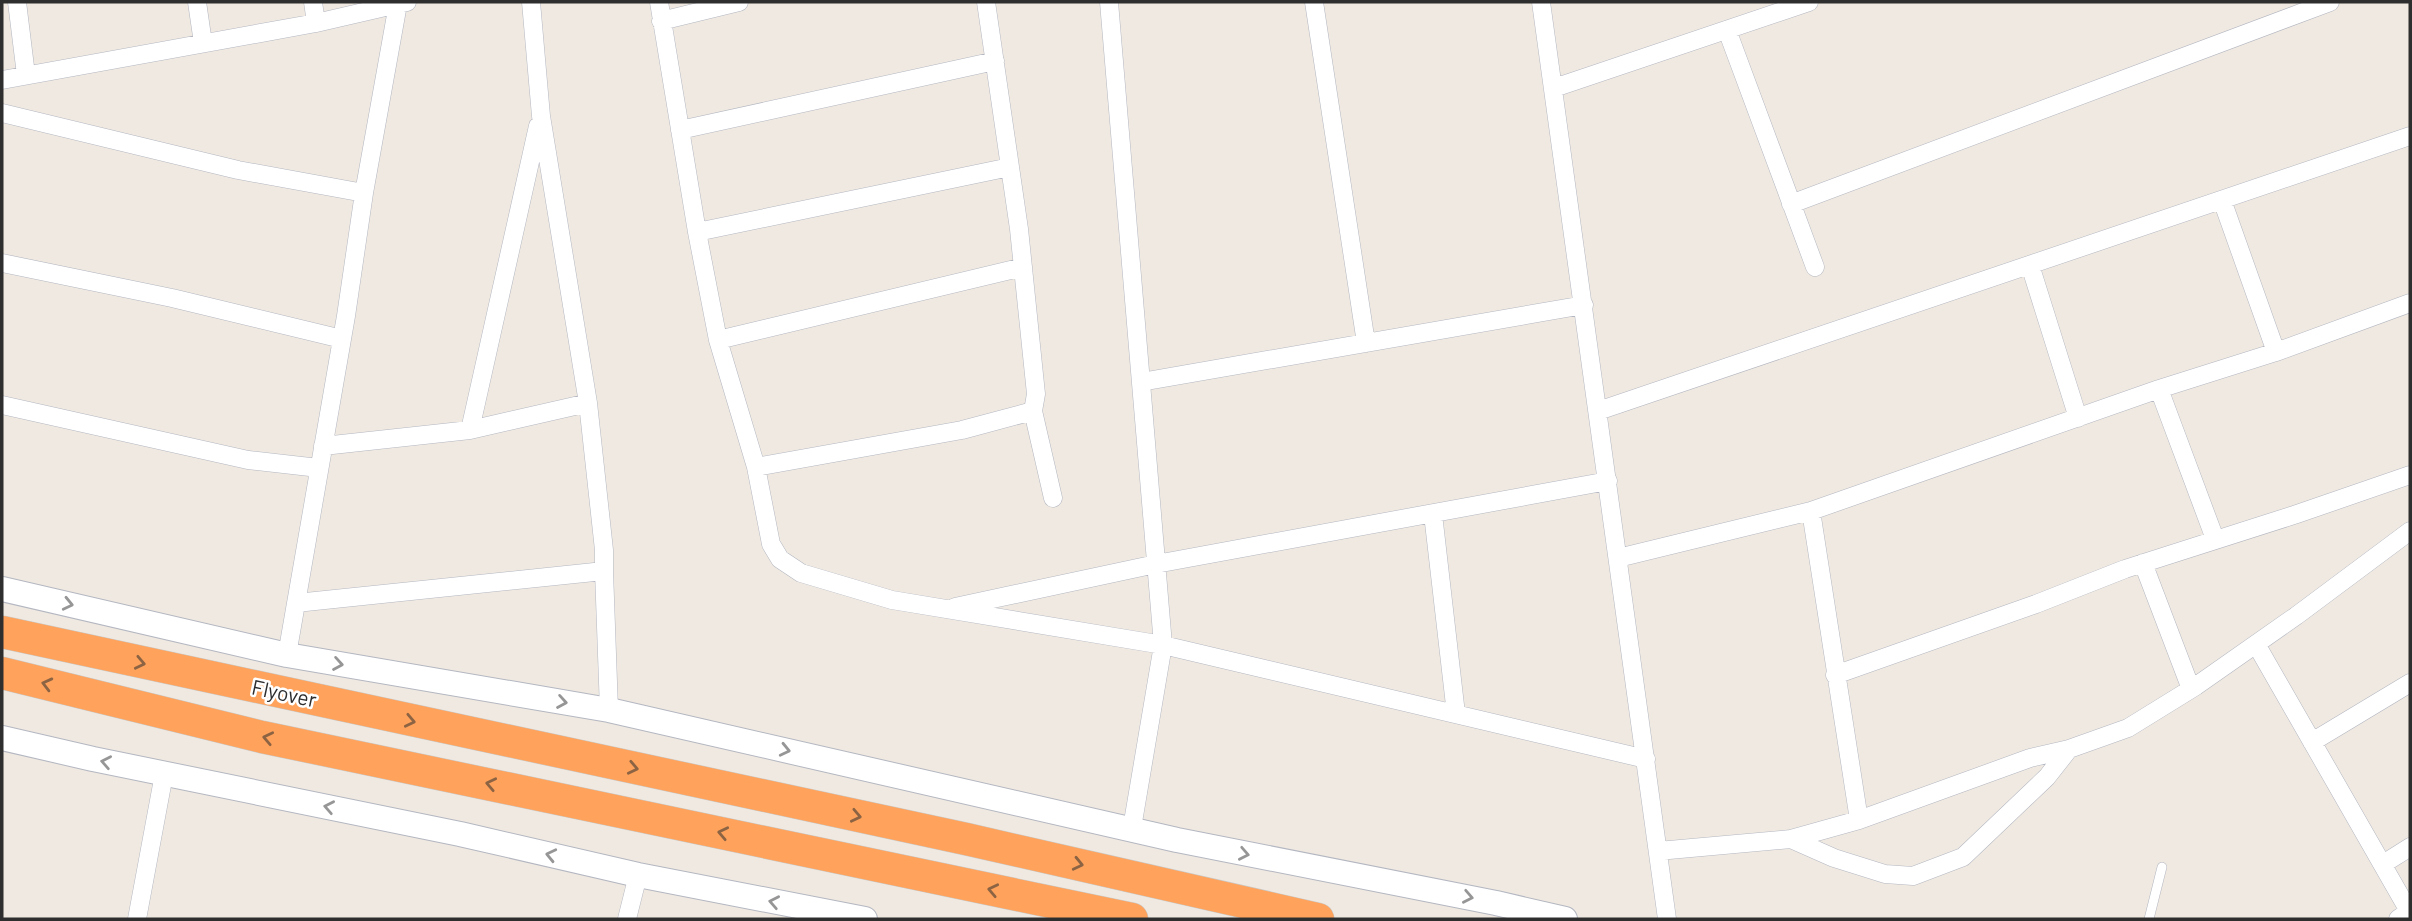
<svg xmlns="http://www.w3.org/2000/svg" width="2412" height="921" viewBox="0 0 2412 921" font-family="Barlow,sans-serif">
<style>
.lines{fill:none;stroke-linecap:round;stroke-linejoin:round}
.lane-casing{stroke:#b4b7c1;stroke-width:10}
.street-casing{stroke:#b4b7c1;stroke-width:19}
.secondary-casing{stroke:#b4b7c1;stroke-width:26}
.highway-casing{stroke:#c9c9c9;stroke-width:33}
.lane{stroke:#fff;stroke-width:9}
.street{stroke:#fff;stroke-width:18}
.secondary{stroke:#fff;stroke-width:24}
.highway{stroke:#ffa35c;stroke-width:32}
.oneway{stroke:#969696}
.oneway2{stroke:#8c6343}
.labels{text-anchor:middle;stroke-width:5;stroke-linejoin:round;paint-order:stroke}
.street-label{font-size:21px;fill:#2e2e2e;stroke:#fff}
</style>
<rect width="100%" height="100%" fill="#efe9e1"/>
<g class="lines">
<defs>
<path id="lane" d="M2149 919 2162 867"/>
<path id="street" d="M17 2 26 75
M197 2 203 43
M313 2 316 23
M659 2 697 232 718 340 756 467 771 544 780 559 801 573 892 600 1163 645 1646 759
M1109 2 1163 645 1132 828
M1314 2 1366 343
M1541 2 1667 919
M661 21 739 2
M1727 30 1815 267
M2 80 316 23 407 2
M1554 88 1809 2
M2 113 238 170 364 193 346 316 287 655
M680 130 995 61
M364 193 398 4
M2222 200 2276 352
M1791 204 2330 2
M697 232 1010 167
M2 263 172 298 342 339
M2030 265 2078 418
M718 340 1023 267
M1141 382 1584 305
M2159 389 2215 539
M2 405 248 460 319 468
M1033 411 1053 498
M1598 411 2410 136
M470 430 588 403
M323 446 470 430 538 126
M756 467 962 430 1033 411 1036 394 1019 229 986 2
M1811 511 1859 820
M1433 514 1456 714
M1618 558 1811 511 2159 389 2276 352 2410 303
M2143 563 2191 689
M604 571 609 710
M296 603 604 571V550L588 403 541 116 531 2
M955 607 1156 564 1608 481
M2256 644 2409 911 2398 919
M1835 675 2036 604 2125 569 2294 515 2410 475
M2312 742 2410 683
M2069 749 2128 728 2196 686 2296 616 2410 531
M1658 851 1791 839 1859 820 2030 758 2069 749 2047 777 1963 857 1913 876 1885 874 1834 858 1791 839
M2383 864 2410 847
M137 919 164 774
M627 919 638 875"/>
<path id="secondary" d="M2 589 287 655 609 710 1177 840 1496 903 1565 919
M2 738 93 759 460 834 638 875 865 919"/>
<path id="highway" d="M2 632 966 839 1318 919
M2 673 262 737 1132 919"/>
</defs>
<use href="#lane" class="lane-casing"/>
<use href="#street" class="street-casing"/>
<use href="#secondary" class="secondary-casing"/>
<use href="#highway" class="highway-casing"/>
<use href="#lane" class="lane"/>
<use href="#street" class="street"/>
<use href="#secondary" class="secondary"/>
<use href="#highway" class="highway"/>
</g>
<defs><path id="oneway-chevron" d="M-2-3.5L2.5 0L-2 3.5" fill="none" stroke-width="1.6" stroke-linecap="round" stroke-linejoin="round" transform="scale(1.75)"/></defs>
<g class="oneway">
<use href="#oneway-chevron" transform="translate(68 604) rotate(13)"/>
<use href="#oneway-chevron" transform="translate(338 664) rotate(10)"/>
<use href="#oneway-chevron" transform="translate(562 702) rotate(10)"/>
<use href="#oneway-chevron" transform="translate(785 750) rotate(13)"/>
<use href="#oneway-chevron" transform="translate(106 762) rotate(-169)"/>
<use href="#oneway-chevron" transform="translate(329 807) rotate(-169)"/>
<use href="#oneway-chevron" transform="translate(1244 854) rotate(11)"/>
<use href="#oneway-chevron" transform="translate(551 855) rotate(-167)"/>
<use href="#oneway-chevron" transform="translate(1468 897) rotate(11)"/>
<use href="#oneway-chevron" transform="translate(774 902) rotate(-169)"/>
</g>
<g class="oneway2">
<use href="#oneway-chevron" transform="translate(140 663) rotate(12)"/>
<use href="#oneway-chevron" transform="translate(47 684) rotate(-166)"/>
<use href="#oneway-chevron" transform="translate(410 721) rotate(12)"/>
<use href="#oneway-chevron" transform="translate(268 738) rotate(-168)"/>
<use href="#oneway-chevron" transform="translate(633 768) rotate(12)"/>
<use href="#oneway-chevron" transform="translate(491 784) rotate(-168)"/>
<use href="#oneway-chevron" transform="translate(856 816) rotate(12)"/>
<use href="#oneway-chevron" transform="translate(723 833) rotate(-168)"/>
<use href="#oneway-chevron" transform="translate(1078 864) rotate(13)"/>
<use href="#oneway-chevron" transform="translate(993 890) rotate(-168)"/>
</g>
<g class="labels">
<g class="street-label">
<text transform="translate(284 694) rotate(12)" y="7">Flyover</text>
</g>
</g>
<rect width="2412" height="921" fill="none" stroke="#2e2e2e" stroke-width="7"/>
</svg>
